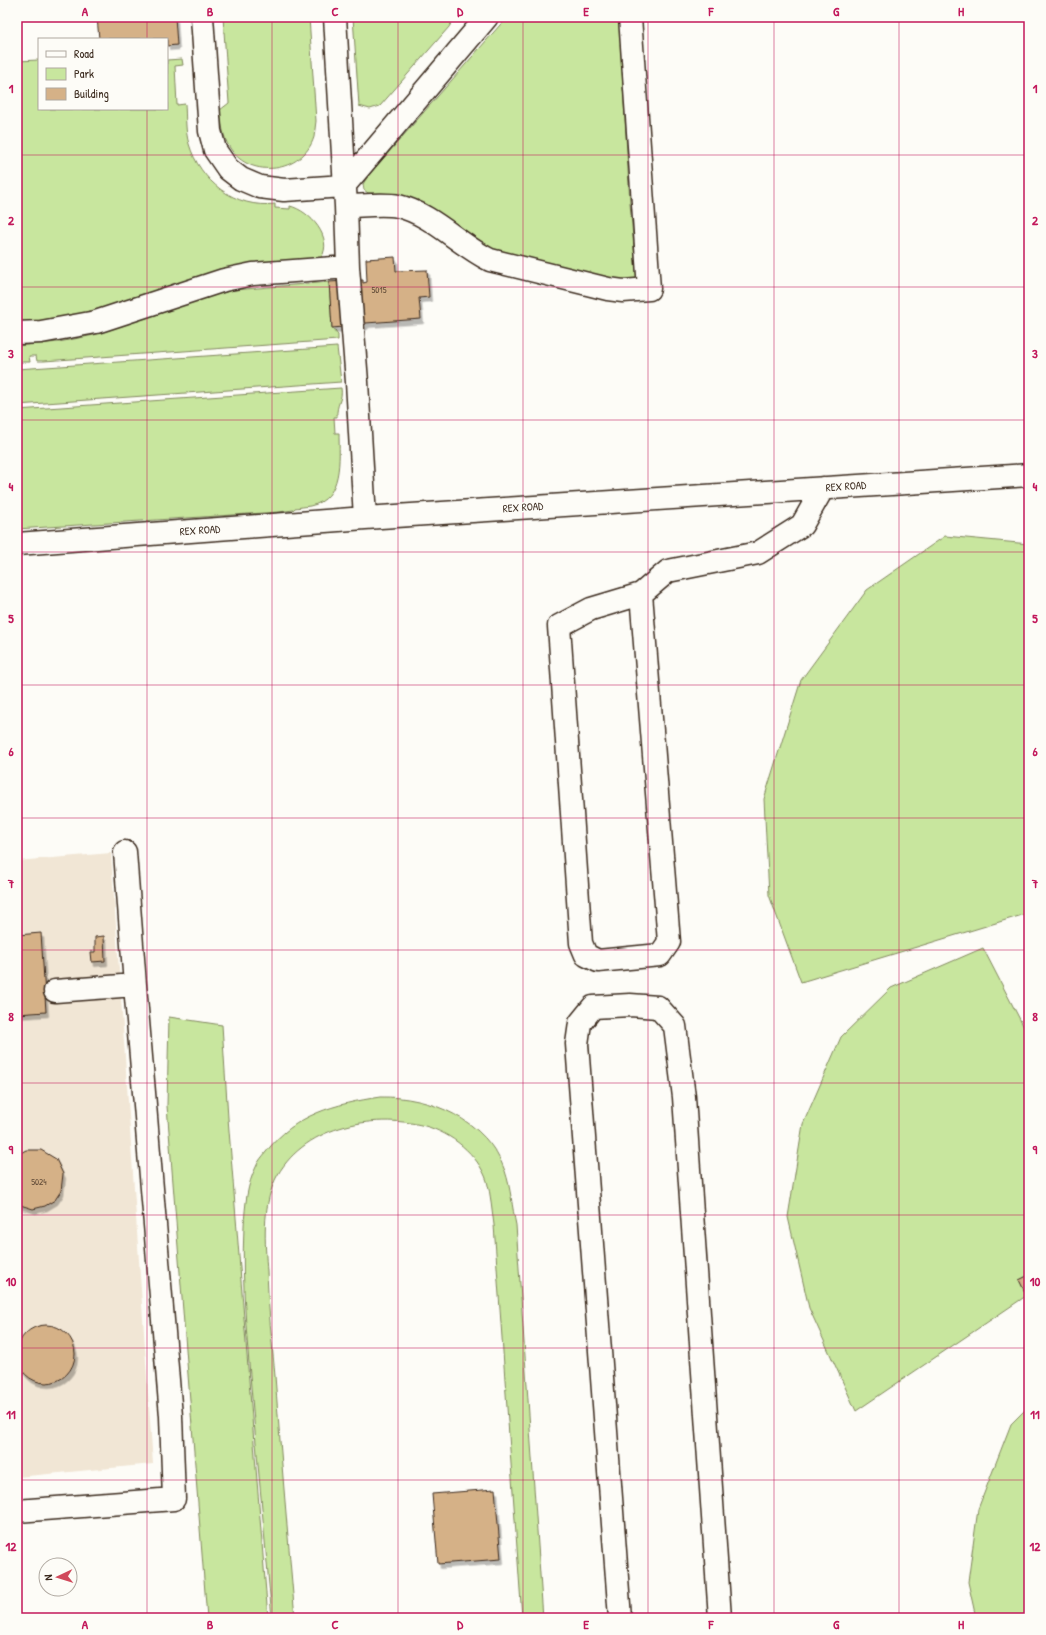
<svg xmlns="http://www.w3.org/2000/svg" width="1046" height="1635" viewBox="0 0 1046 1635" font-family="'Patrick Hand',sans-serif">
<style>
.built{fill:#f1e6d5}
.green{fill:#c8e69e;stroke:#82885e}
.building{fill:#d5b187;stroke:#3b2a1e;filter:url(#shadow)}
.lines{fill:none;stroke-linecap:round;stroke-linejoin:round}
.minor-casing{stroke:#3b2a1e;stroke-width:25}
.minor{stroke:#fdfcf7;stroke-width:22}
.grid{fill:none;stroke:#c2185b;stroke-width:1;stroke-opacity:0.55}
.labels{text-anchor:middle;stroke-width:3;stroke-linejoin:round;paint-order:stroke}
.number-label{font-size:9px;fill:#624c38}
.street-label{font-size:11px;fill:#3b2a1e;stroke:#fdfcf7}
.neatline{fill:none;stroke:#c2185b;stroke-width:1.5}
.grid-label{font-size:13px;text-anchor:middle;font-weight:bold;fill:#c2185b}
</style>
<defs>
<filter id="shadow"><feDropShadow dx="2.5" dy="4.5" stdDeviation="0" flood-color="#0004"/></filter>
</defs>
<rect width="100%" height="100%" fill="#fdfcf7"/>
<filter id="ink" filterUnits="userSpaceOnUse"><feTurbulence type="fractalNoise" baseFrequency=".025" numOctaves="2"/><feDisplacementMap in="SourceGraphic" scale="8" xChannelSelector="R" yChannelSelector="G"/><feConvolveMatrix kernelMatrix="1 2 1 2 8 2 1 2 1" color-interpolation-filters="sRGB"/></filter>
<g filter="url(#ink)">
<path class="built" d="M111 853 153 1464 17 1477V861Z"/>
<path class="green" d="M223 17H309L316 121C315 126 315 132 314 137 303 173 250 180 230 148 222 136 222 123 220 110L229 103Z
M353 17H455L449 27 380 106 370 109 359 106Z
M507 17H619L630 204 637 282H616L491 251 415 200 397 195 368 193 364 190 363 184 368 176Z
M182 59 183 65 175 66 177 105 185 104C186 117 185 131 189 144 200 181 235 209 275 204V208L290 209V206C310 211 334 238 321 258L77 317 17 325V61L39 60V109H167V60Z
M329 282 332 327 338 335V340L44 361H37L36 356H29L30 362H17V346L59 342 94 335 221 293 234 290Z
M337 347 341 382 17 405V369Z
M341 388C343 400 336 404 337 417H334L335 433H339C339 458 344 499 310 506 305 507 300 507 295 508L293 510 279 512 17 529V410Z
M945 536 1029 544V913L801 982 769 895 764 799 801 680 867 590Z
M983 948 1029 1037V1294L856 1411 809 1308 788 1217 803 1124 841 1037 891 988Z
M169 1017 222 1025 228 1118 268 1618H207L167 1106Z
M380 1097C430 1096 487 1120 505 1171 511 1189 512 1207 516 1225L543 1618H522L494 1225C492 1211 491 1195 487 1181 478 1154 451 1133 425 1126 372 1112 301 1127 275 1180 262 1209 265 1242 267 1272 268 1307 272 1342 275 1376 281 1457 288 1537 295 1618H272C266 1549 259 1479 253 1410 248 1349 241 1287 244 1226 245 1206 247 1184 256 1167 258 1161 263 1156 266 1152 295 1114 335 1104 380 1097Z
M1029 1406V1618H976L968 1582 978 1509 1011 1424Z"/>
<path class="building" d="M97 17H175L177 45 167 46V39H99Z
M395 257 396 271 427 270 429 297 419 298 421 319 366 323 365 325 332 328 329 282 363 280V283L367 282 366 259Z
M41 933 46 1012 17 1014V935Z
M104 936 105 961 92 962 91 952H95V937Z
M26 1150H41L56 1159 63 1174 61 1191 55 1200 45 1206 33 1209 17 1204V1155Z
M1029 1275V1292L1026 1294 1019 1280Z
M17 1354a29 29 0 1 1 58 0a29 29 0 1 1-58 0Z
M495 1489 501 1559 438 1564 432 1494Z"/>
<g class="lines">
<defs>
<path id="minor" d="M202 17 210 131 215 150 228 169 241 179 260 187 284 190 344 186 487 17
M335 17 346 206 348 267 357 382 365 518
M346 206C360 206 385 203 398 206 432 214 458 244 490 260L608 289 623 291 649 289 630 17
M17 333 41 332 96 322 224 280 253 274 348 267
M17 544 365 518 1029 475
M641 594 591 609 559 626 581 943 586 955 598 961 660 955 669 942 641 594 668 571 758 553 802 525 823 488
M55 991 135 985
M17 1511 174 1499 171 1416 135 985 125 852
M620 1618 577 1044 580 1023 593 1007 630 1005 658 1007 675 1026 684 1097 720 1618"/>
</defs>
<use href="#minor" class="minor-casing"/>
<use href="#minor" class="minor"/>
</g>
</g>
<path class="grid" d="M147 17V39M272 17V1618M398 17V1618M523 17V1618M648 17V1618M774 17V1618M899 17V1618M147 109V1618M17 155H1029M17 287H1029M17 420H1029M17 552H1029M17 685H1029M17 818H1029M17 950H1029M17 1083H1029M17 1215H1029M17 1348H1029M17 1480H1029"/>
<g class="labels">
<g class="number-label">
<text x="379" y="293">5015</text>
<text x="39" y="1185">5024</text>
</g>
<g class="street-label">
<text transform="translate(846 486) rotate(-4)" y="4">REX ROAD</text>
<text transform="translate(523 507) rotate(-4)" y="4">REX ROAD</text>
<text transform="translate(200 530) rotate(-4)" y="4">REX ROAD</text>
</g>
</g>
<rect width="1046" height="1635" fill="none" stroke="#fdfcf7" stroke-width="44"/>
<rect x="38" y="38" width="130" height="72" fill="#fdfcf7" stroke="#afa8a0"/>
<rect x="46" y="51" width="20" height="6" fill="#fdfcf7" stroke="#afa8a0"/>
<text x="74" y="58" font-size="12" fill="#3b2a1e">Road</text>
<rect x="46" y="68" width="20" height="12" fill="#c8e69e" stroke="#afa8a0"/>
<text x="74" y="78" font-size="12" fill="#3b2a1e">Park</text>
<rect x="46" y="88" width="20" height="12" fill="#d5b187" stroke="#afa8a0"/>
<text x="74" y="98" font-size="12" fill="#3b2a1e">Building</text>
<g transform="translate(58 1577) rotate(266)"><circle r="19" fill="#fdfcf7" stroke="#afa8a0"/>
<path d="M0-3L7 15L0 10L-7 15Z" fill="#d1495b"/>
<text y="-6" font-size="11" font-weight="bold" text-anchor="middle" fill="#3b2a1e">N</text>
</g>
<rect x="22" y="22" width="1002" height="1591" class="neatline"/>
<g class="grid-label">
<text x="85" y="16">A</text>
<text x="210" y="16">B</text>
<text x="335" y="16">C</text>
<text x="460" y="16">D</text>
<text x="586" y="16">E</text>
<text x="711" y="16">F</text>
<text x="836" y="16">G</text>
<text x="961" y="16">H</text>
<text x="11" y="93">1</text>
<text x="1035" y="93">1</text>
<text x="11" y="225">2</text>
<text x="1035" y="225">2</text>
<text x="11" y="358">3</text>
<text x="1035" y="358">3</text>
<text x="11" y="491">4</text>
<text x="1035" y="491">4</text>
<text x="11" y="623">5</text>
<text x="1035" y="623">5</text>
<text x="11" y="756">6</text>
<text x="1035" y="756">6</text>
<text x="11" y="888">7</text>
<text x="1035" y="888">7</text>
<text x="11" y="1021">8</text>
<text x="1035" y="1021">8</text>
<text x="11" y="1154">9</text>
<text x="1035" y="1154">9</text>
<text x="11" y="1286">10</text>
<text x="1035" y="1286">10</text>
<text x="11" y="1419">11</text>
<text x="1035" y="1419">11</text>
<text x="11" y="1551">12</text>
<text x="1035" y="1551">12</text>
<text x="85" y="1629">A</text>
<text x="210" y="1629">B</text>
<text x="335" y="1629">C</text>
<text x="460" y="1629">D</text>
<text x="586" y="1629">E</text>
<text x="711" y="1629">F</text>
<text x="836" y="1629">G</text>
<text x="961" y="1629">H</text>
</g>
</svg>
